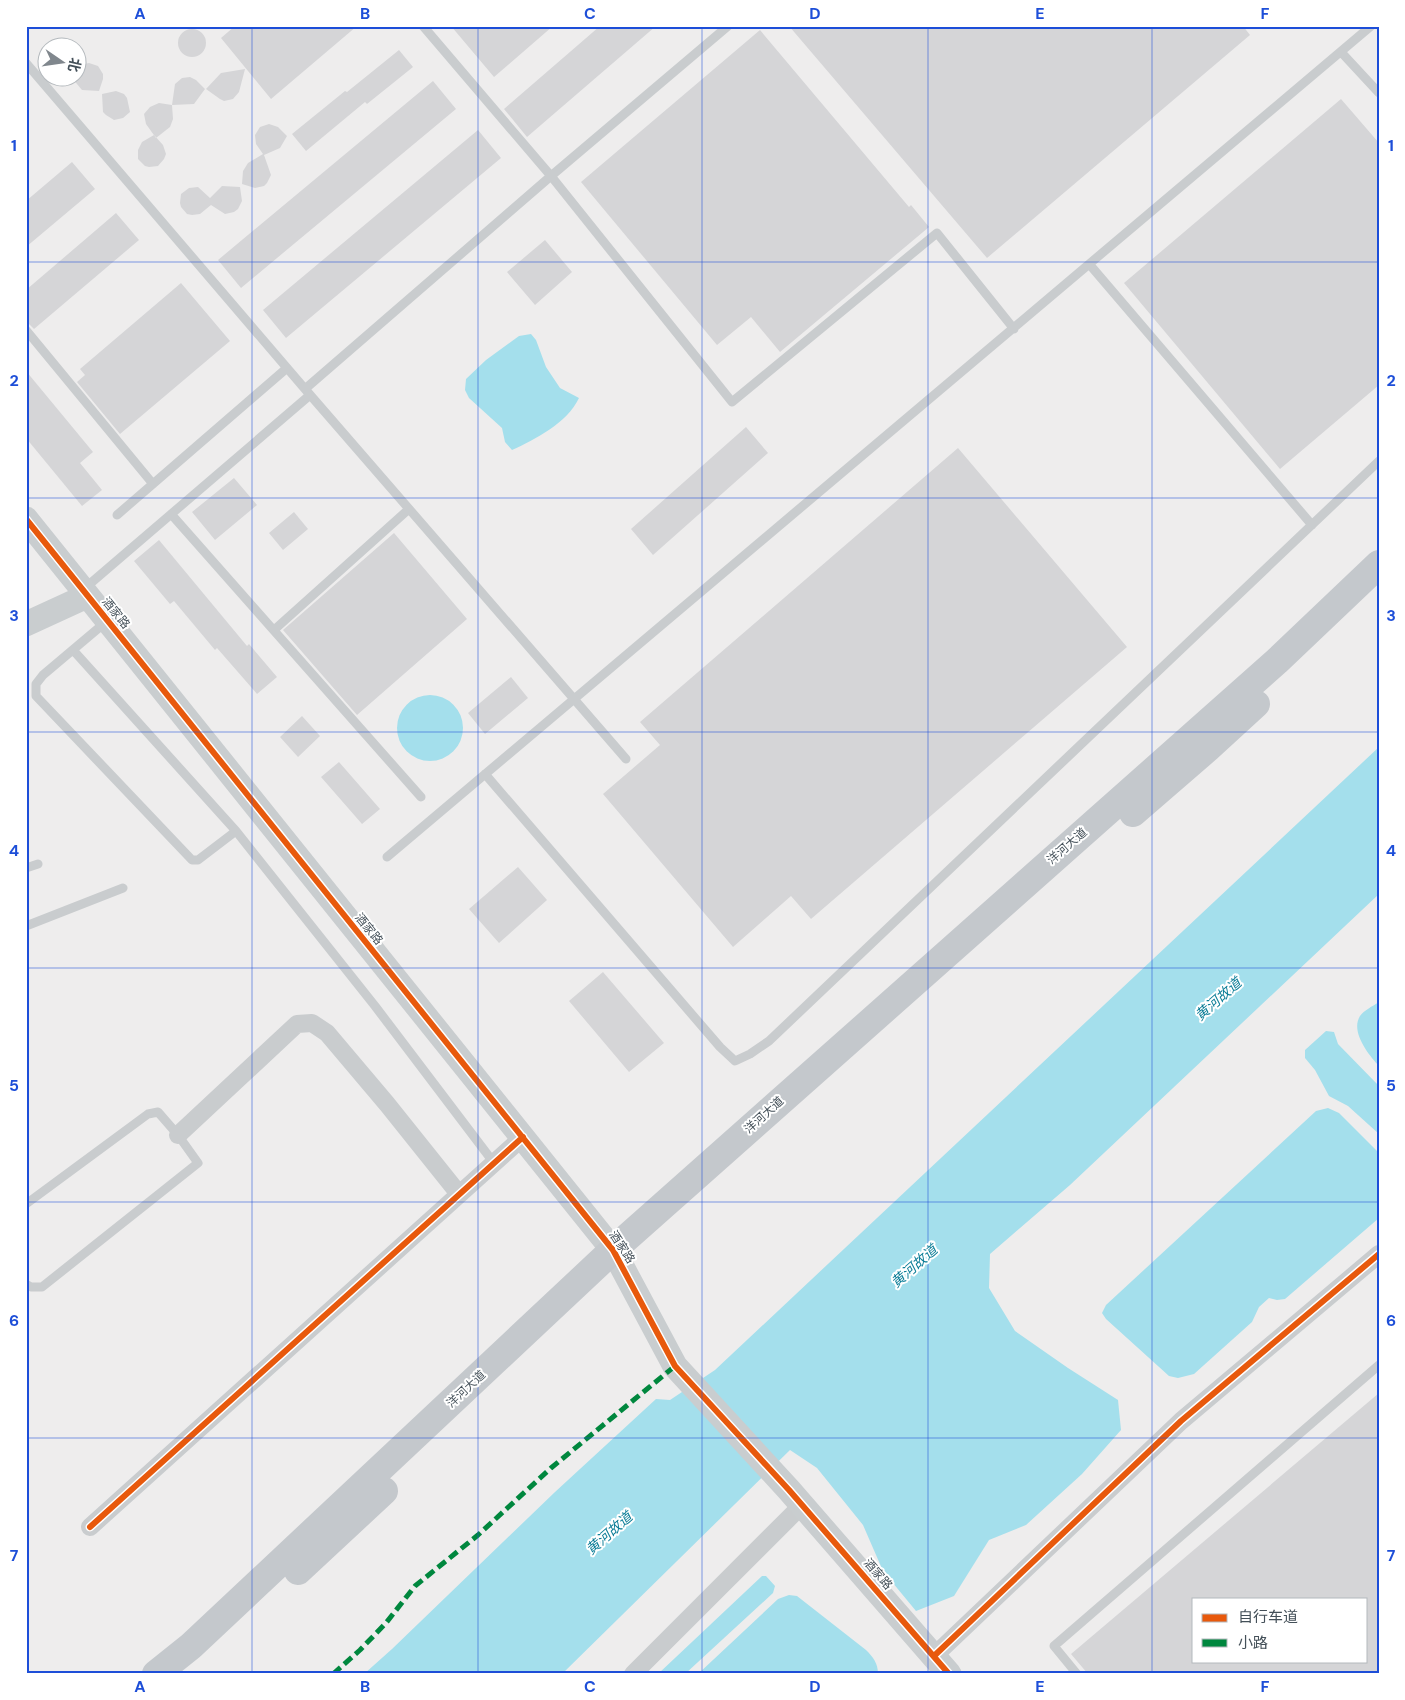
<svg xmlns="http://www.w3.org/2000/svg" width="1405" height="1700" viewBox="0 0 1405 1700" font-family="'DM Sans','Noto Sans SC',sans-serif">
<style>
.water{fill:#a4dfec}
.building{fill:#d5d5d7;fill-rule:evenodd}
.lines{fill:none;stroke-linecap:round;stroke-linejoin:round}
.lane{stroke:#c9ccce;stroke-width:9}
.street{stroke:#c9ccce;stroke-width:18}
.secondary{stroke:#c9cdcf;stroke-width:25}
.primary{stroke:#c4c8cc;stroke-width:28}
.quiet{stroke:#00873e;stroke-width:5;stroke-dasharray:10 5;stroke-linecap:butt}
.cycleway-casing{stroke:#fff;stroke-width:9}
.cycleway{stroke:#e8590c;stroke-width:6}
.grid{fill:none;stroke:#1d4ed8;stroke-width:1;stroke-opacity:0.55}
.labels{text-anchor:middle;stroke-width:4;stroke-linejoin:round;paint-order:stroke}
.street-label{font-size:12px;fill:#445059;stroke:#fff}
.water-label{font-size:14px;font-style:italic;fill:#0b7d97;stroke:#fff}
.neatline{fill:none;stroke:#1d4ed8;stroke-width:2}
.grid-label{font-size:16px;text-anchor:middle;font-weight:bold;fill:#1d4ed8}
</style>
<rect width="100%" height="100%" fill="#eeeded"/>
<path class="water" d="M531 334 536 340 546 367 560 388 579 398C567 423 536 439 512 450L505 442 502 428 469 398 465 390 466 379 486 360 519 336Z
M397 728a33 33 0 1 1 66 0a33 33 0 1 1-66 0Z
M1379 747V894L1070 1185 990 1254 989 1288 1015 1331 1068 1368 1118 1400 1121 1430 1082 1474 1026 1525 989 1540 954 1596 916 1611 883 1571 863 1525 817 1468 790 1450 562 1674H364L392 1649 555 1492 656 1399 670 1400 715 1370Z
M1379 1002V1066C1369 1055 1350 1032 1360 1016 1363 1011 1373 1006 1379 1002Z
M1326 1031 1334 1032 1338 1044 1379 1086V1134L1348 1106 1329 1096 1315 1070 1305 1058V1050Z
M1328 1108 1339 1113 1379 1153V1218L1285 1299 1277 1300 1269 1298 1259 1307 1252 1322 1194 1374 1178 1378 1169 1376 1106 1319 1102 1313 1106 1305 1316 1111Z
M762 1576H766L775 1586 773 1593 685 1674H658Z
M789 1595 797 1596 866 1650C873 1657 878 1663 878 1674H698L778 1599Z"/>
<path class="building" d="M235 26H357L271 99 221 38Z
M451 26H553L494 77Z
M600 26H656L527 137 504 109Z
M789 26H1243L1250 35 987 258Z
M178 43a14 14 0 1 1 28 0a14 14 0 1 1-28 0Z
M760 30 909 207 911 205 929 227 780 352 751 317 717 345 581 182Z
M399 50 413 67 367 104 365 102 306 151 292 134 345 91 347 92Z
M89 63 98 66 103 74V79L99 91 82 90 72 78H78V69L84 64Z
M245 69 239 92 233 99 224 101 220 99 206 89 221 73Z
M190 77 196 80 205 89 194 104 172 105 175 84 182 78Z
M433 81 456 109 241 288 218 260Z
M116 91 124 94 127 98 130 112 123 118 114 120 106 115 103 112 102 94Z
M1341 99 1379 143V385L1280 469 1124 283Z
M159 103 172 105 173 119 170 127 156 138 146 124 144 114 150 107Z
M269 124 278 127 287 136 280 148 264 155 271 175 267 183 264 186 255 188 242 184 243 171 248 163 263 154 256 144 255 135 260 127Z
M478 130 501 158 286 338 263 310Z
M154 135 163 145 166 154 164 159 158 166 149 167 145 166 138 159V150L142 142Z
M72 162 95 189 26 247V201Z
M222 186 240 187 242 201 238 209 234 212 225 214 211 205 200 214 192 215 187 214 181 207 180 203 181 194 189 188 198 187 210 198Z
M116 213 139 240 34 329 26 321V290Z
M545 240 572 272 535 305 507 272Z
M181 283 230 341 120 434 77 382 85 375 80 369Z
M26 371 93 452 80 463 102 490 82 506 26 438Z
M746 427 768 453 653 555 631 529Z
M958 448 1127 647 811 919 791 896 733 947 603 794 660 745 640 722Z
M234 478 257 505 215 540 192 512Z
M294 512 308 529 283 550 269 533Z
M394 533 467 619 357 715 283 630Z
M159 540 247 646 249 644 277 677 257 694 217 648 215 650 174 601 170 604 134 561Z
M511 677 528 698 485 734 468 713Z
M302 716 320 736 298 757 280 737Z
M339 762 380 809 362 824 321 777Z
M518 867 547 900 499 943 469 909Z
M603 972 664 1043 629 1072 569 1001Z
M1379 1393V1674H1088L1071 1654ZM1194 1599H1366V1661H1194Z"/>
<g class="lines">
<path class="lane" d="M423 26 551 176 732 402 937 233 1014 329
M1341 52 1379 93
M26 63 305 389 626 759
M1090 265 1312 525
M26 330 153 484
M305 389 551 176 728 26
M171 514 421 797
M117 515 287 368
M85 588 310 395
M107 621 43 675 36 684V696L192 860H198L236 831
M274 630 409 509
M73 650 236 831 375 1006 494 1163
M485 774 720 1047 735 1061 750 1054 769 1041 1379 461
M387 857 1371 26
M26 868 38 864
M26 926 123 888
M26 1204 148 1114 158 1112 178 1135 198 1163 42 1287H31L26 1284
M1077 1674 1054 1646 1379 1365"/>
<path class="street" d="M178 1135 297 1024 312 1023 327 1033 387 1104 459 1194
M90 1527 523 1137
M934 1656 1181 1421 1379 1254
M633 1674 802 1505"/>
<path class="secondary" d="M26 519 613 1250 675 1366 789 1490 949 1674
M26 624 87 596"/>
<path class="primary" d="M1133 813 1208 748 1256 704
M298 1571 384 1491
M156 1674 191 1646 613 1250 1277 661 1379 564"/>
<path class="quiet" d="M333 1674 360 1650 386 1623 415 1586 478 1535 551 1468 675 1366"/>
<defs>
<path id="cycleway" d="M26 519 613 1250 675 1366 789 1490 949 1674
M90 1527 523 1137
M934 1656 1181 1421 1379 1254"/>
</defs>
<use href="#cycleway" class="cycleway-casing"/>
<use href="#cycleway" class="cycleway"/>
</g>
<path class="grid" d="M252 26V1674M478 26V1674M702 26V1674M928 26V1674M1152 26V1674M26 262H1379M26 498H1379M26 732H1379M26 968H1379M26 1202H1379M26 1438H1379"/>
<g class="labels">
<g class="street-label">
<text transform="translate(116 613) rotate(51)" y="4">酒家路</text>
<text transform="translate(1067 846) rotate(-41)" y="4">洋河大道</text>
<text transform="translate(369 929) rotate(51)" y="4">酒家路</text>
<text transform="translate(764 1115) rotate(-42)" y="4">洋河大道</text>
<text transform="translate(622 1247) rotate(57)" y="4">酒家路</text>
<text transform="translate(466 1389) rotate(-43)" y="4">洋河大道</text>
<text transform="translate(878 1574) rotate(49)" y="4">酒家路</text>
</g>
<g class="water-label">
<text transform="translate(1218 999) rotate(-41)" y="5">黄河故道</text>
<text transform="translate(914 1266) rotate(-41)" y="5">黄河故道</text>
<text transform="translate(609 1533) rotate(-41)" y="5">黄河故道</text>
</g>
</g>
<rect width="1405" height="1700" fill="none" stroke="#ffffff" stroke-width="55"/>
<rect x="1192" y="1598" width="175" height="65" fill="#ffffff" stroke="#b4b9bd"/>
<rect x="1202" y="1614" width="25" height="8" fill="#e8590c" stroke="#b4b9bd"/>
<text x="1238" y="1622" font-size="15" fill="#445059">自行车道</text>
<rect x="1202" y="1639" width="25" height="8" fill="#00873e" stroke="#b4b9bd"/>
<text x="1238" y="1648" font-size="15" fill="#445059">小路</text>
<g transform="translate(62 62) rotate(103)"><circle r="24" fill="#ffffff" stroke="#b4b9bd"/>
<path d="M0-4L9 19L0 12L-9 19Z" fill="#80878d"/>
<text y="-8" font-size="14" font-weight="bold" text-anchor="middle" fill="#445059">北</text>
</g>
<rect x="28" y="28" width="1350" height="1644" class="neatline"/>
<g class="grid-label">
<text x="140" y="19">A</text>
<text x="365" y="19">B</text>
<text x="590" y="19">C</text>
<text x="815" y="19">D</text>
<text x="1040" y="19">E</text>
<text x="1265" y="19">F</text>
<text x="14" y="151">1</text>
<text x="1391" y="151">1</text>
<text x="14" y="386">2</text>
<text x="1391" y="386">2</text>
<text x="14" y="621">3</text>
<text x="1391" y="621">3</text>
<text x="14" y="856">4</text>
<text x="1391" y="856">4</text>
<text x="14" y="1091">5</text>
<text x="1391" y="1091">5</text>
<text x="14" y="1326">6</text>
<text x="1391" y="1326">6</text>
<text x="14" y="1561">7</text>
<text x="1391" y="1561">7</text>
<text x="140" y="1692">A</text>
<text x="365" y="1692">B</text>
<text x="590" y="1692">C</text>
<text x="815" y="1692">D</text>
<text x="1040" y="1692">E</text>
<text x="1265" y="1692">F</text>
</g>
</svg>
